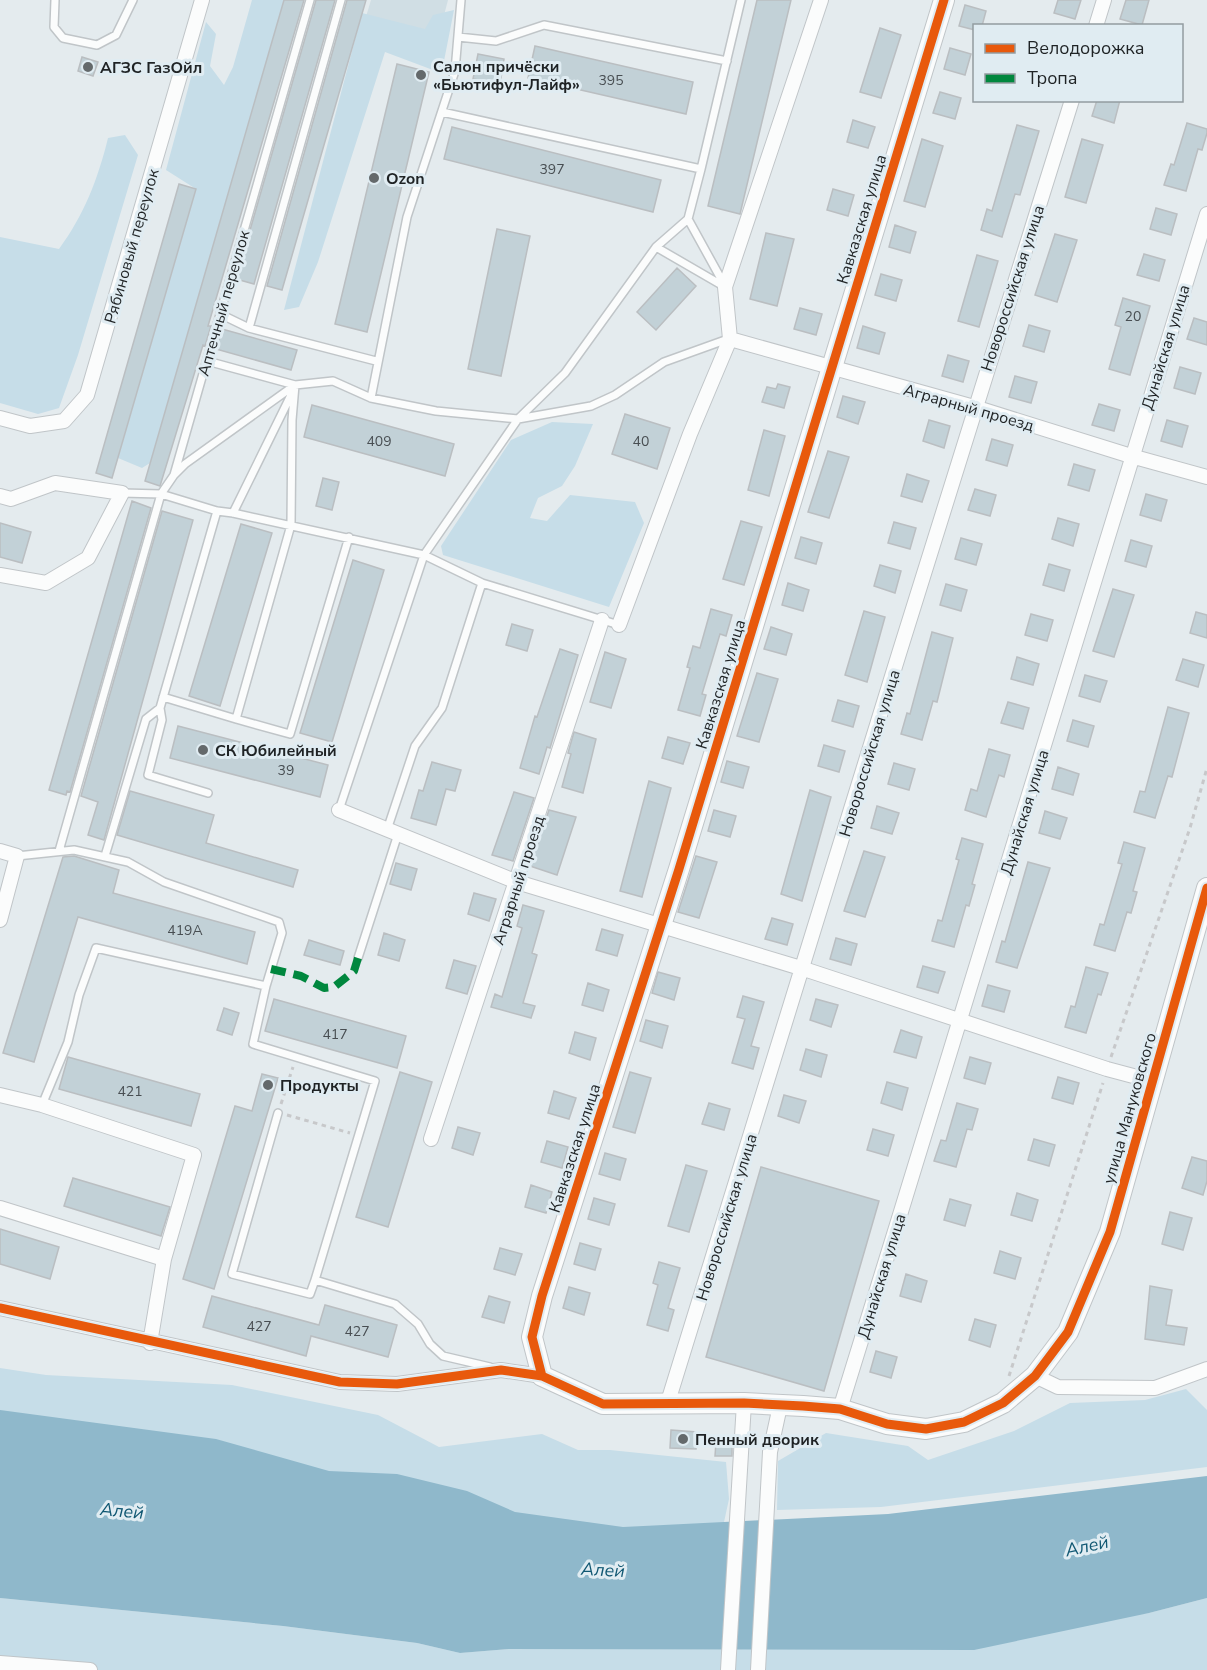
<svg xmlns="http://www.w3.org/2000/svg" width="1207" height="1670" viewBox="0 0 1207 1670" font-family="'Nunito Sans',sans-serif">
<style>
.built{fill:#d0dee4}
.green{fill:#c6dde8}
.water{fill:#8fb8cb}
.building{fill:#c2d1d7;stroke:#babec1;stroke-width:1.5}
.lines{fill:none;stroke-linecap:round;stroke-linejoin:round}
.lane-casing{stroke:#c0c5c8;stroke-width:10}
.street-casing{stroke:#c0c5c8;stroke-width:16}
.secondary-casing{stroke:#c0c5c8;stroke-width:22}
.path{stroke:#c7c8ca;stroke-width:3;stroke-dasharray:4.5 4.5;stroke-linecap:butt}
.lane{stroke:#fbfcfc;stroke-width:7}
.street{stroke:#fbfcfc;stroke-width:14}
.secondary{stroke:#fbfcfc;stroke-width:20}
.quiet{stroke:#00873e;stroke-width:8;stroke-dasharray:15 8;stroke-linecap:butt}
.cycleway-casing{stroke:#e0ecf2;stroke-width:13}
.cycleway{stroke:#e8590c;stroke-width:9}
.poi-dot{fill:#64696b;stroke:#e0ecf2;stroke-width:2}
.labels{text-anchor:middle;stroke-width:6;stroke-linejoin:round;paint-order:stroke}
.number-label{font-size:14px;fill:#484e52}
.poi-label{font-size:16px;font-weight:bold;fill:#1f2325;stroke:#e0ecf2;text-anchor:start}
.street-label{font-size:16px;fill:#1f2325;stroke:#e0ecf2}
.water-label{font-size:18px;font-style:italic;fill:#115873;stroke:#e0ecf2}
</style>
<rect width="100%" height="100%" fill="#e4ebee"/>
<path class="built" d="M371 0H448L435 50 362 30Z"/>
<path class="green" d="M252 0H284L150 463 142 468 118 458 196 189 166 170 206 22 216 34 210 66 224 85 233 67Z
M454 10 443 66 433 70 385 52 318 262 299 307 284 310 362 13 425 29 433 15Z
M125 135 138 155 78 355 59 408 38 414 0 403V237L59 249C84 215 98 179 108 138Z
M552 422 593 424 575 466 562 486 538 498 530 518 547 521 570 495 635 502 644 523 609 607 443 555 441 546 511 440Z
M0 1368 46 1375 232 1385 378 1415 439 1447 542 1434 578 1450H610L726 1462 729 1499 721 1536 589 1533 0 1423Z
M1186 1389 1207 1410V1467L881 1507 777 1510 778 1461 826 1433 908 1446 928 1460 1014 1431 1070 1403 1145 1400Z
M0 1598 283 1626 417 1643 460 1653 509 1649 801 1648 1149 1613 1207 1598V1670H0Z"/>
<path class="water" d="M0 1410 216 1439 329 1471 397 1474 467 1491 515 1512 623 1527 888 1514 1207 1476V1598L1149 1613 974 1650 509 1649 460 1653 417 1643 283 1626 0 1598Z"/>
<path class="building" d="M284 0H304L208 326H211L205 346 203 345 160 486 145 481Z
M316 0H335L254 284 236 279Z
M347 0H366L282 290 267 286Z
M757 0H791L740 214 708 206Z
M1058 0H1081L1075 19 1054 13Z
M1126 0H1149L1142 25 1120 19Z
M965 5 986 11 982 26H975V30L959 26Z
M880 28 901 35 881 98 860 92Z
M535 46 693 82 686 114 528 78Z
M950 48 971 54 965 75 944 69Z
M478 54 504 59 500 84 473 79Z
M82 57 98 62 93 76 78 71Z
M397 64 429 72 367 332 335 324Z
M940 92 961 98 955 119 933 113Z
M1097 100H1120L1114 123 1092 116Z
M853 120 875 127 868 148 847 142Z
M1187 123 1207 129V133L1202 150 1198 149 1186 191 1164 185 1171 164 1174 165Z
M1017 125 1039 131 1020 195 1015 194 1002 237 981 230 987 209 992 211Z
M452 127 661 180 653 212 444 159Z
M922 139 943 146 925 207 904 201Z
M1082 139 1103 145 1086 203 1065 197Z
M179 184 196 189 112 478 96 473Z
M833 189 854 195 848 216 827 210Z
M1156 208 1177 214 1171 235 1150 229Z
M895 225 916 232 910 253 889 247Z
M497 229 530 236 501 376 468 369Z
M766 233 794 239 777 306 750 299Z
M1055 234 1077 240 1057 302 1035 295Z
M1144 254 1165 260 1159 281 1137 275Z
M977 255 998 261 979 327 958 321Z
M677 268 696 286 656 330 637 312Z
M881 274 902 280 896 301 875 295Z
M1123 298 1150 306 1130 375 1109 369 1121 327 1115 325Z
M800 308 822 314 816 335 794 329Z
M1194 318 1207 322V345L1187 339Z
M1029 325 1050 331 1044 352 1023 346Z
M863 326 885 333 879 354 857 348Z
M222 329 297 350 291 370 216 349Z
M948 355 969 361 963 382 942 376Z
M1180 367 1201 373 1195 394 1174 388Z
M1015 376 1037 382 1031 403 1009 397Z
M778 384 790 387 784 408 762 402 767 387 776 389Z
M843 396 865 402 858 424 837 417Z
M1099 404 1120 410 1114 431 1092 425Z
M312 405 454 444 445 476 304 437Z
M625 414 670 428 657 469 612 454Z
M929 420 950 426 944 448 923 441Z
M1167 420 1188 426 1182 447 1161 441Z
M764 430 785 436 769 496 748 490Z
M992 439 1013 445 1007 466 986 460Z
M828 451 849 457 829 518 808 512Z
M1074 464 1095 470 1089 491 1068 485Z
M907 474 929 481 922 502 901 496Z
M323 478 339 482 332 510 316 506Z
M975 489 996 495 990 516 968 510Z
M1146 494 1167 500 1161 521 1140 515Z
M132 501 151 508 70 792 67 791 66 795 49 790Z
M162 511 193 520 104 840 88 835 98 802 81 796Z
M1058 518 1079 524 1073 546 1052 539Z
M741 521 762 527 744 585 723 579Z
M894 522 916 528 910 549 888 543Z
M0 523 31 532 22 563 0 557Z
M241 524 272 533 220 706 189 696Z
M801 537 822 543 816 564 795 558Z
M961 538 982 544 976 565 955 559Z
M1131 540 1152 546 1146 567 1125 561Z
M353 560 384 570 332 742 300 733Z
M1049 564 1070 570 1064 591 1043 585Z
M880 565 901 571 895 593 874 586Z
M788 583 809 590 803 611 782 605Z
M946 584 967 590 961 611 940 605Z
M1113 589 1134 595 1114 657 1093 651Z
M711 609 732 615 726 636 720 634 702 694 706 695 700 716 678 710 690 668 687 667 693 646 700 648Z
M864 611 885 617 867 682 845 675Z
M1196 612 1207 615V638L1190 633Z
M1031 614 1053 620 1047 641 1025 635Z
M512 624 533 630 527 651 506 645Z
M771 627 792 634 786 655 764 649Z
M932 632 953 638 937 702 933 701 922 740 901 734 907 713 910 714Z
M560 649 578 655 550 748 547 747 539 774 520 768 535 716 537 717Z
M605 652 626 659 611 708 590 702Z
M1017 657 1039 664 1033 685 1011 679Z
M1183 659 1204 665 1198 687 1176 680Z
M757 673 778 679 759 742 737 736Z
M1085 675 1107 681 1100 702 1079 696Z
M838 700 859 706 853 727 832 721Z
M1008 702 1029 708 1023 729 1001 723Z
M1168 707 1189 713 1172 777 1168 776 1155 818 1134 812 1140 791 1145 792Z
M1073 720 1094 726 1088 747 1067 741Z
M178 726 328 765 320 797 170 758Z
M574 732 596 739 583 793 562 787 571 754 568 753Z
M668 737 690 743 683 764 662 758Z
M824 745 845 751 839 772 818 766Z
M989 749 1010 755 1004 777 999 775 986 817 965 810 971 789 977 791Z
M727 761 749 767 743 788 721 782Z
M432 762 461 770 455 791 446 789 436 825 411 818 419 790 423 791Z
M894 763 915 769 909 790 888 784Z
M1058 767 1079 774 1073 795 1052 789Z
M649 781 671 788 642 897 620 891Z
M810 790 831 797 802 901 781 894Z
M130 791 214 815 206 843 298 870 293 887 117 835Z
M514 792 534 798 513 861 492 855Z
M877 806 899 813 892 834 871 828Z
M549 810 576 817 557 875 530 866Z
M714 810 736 816 730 837 708 831Z
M1045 811 1067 818 1060 839 1039 833Z
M962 838 983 844 972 884 975 885 969 906 966 905 954 947 932 941 938 920 942 921 959 860 956 859Z
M1124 842 1145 848 1133 891 1137 892 1131 913 1127 912 1115 951 1094 945 1100 924 1104 925 1122 864 1118 863Z
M864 851 885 857 865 917 844 911Z
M74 856 119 870 113 893 255 932 247 964 78 917 34 1062 3 1053 63 857Z
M696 856 717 862 699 918 678 912Z
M1028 862 1050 868 1017 968 996 962 1002 941 1005 942Z
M396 863 417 869 411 890 390 884Z
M474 893 496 899 489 921 468 914Z
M523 905 544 911 532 953 537 955 523 1003 535 1006 531 1018 491 1007 495 994 502 997 522 928 517 926Z
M772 918 793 924 787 945 765 939Z
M602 929 623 935 617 956 596 950Z
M384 933 405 940 399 961 378 955Z
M836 938 857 944 851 965 830 959Z
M309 940 344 951 340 965 304 955Z
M454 960 476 966 467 994 446 988Z
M923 966 945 972 938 993 917 987Z
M1086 967 1108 973 1101 995 1098 994 1086 1033 1065 1027 1071 1006 1075 1007Z
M658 972 680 978 674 1000 652 993Z
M588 983 609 990 603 1011 582 1005Z
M988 985 1010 991 1004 1012 982 1006Z
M743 996 764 1002 751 1046 759 1048 753 1069 732 1063 745 1019 737 1017Z
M274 999 406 1036 397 1068 265 1031Z
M816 999 838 1005 831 1027 810 1020Z
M224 1008 239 1013 232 1035 217 1030Z
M646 1020 668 1026 662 1048 640 1041Z
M901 1030 922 1037 916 1058 894 1052Z
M575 1032 596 1038 590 1060 569 1053Z
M806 1049 827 1055 821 1077 800 1070Z
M68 1057 200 1094 191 1126 59 1089Z
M970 1057 991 1063 985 1084 964 1078Z
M400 1072 432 1082 388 1227 356 1217Z
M630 1072 651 1078 635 1133 613 1127Z
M262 1074 278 1078 214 1289 183 1279 235 1106 252 1111Z
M1058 1077 1079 1083 1073 1104 1052 1098Z
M887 1082 908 1088 902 1110 881 1103Z
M554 1091 576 1098 569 1119 548 1113Z
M784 1095 806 1101 799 1123 778 1116Z
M709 1103 730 1109 724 1130 702 1124Z
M957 1103 978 1109 972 1130 967 1129 956 1167 934 1161 941 1140 946 1141Z
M458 1127 480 1133 473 1155 452 1148Z
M873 1129 894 1135 888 1156 867 1150Z
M1034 1139 1055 1145 1049 1166 1028 1160Z
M547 1141 568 1147 562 1168 541 1162Z
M605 1153 626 1159 620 1180 599 1174Z
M1192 1157 1207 1161V1181L1203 1195 1182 1188Z
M686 1165 707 1171 689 1232 668 1226Z
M761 1167 879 1201 824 1391 706 1357Z
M73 1178 170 1207 161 1236 64 1206Z
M531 1185 552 1192 546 1213 525 1207Z
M1017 1193 1038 1200 1032 1221 1011 1215Z
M594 1198 615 1204 609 1225 588 1219Z
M950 1199 971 1205 965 1226 944 1220Z
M1170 1212 1192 1218 1183 1250 1162 1244Z
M0 1229 59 1247 50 1279 0 1264Z
M580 1243 601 1249 595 1270 574 1264Z
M500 1248 522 1254 515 1275 494 1269Z
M1000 1251 1021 1258 1015 1279 994 1273Z
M659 1262 680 1268 668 1308 674 1310 668 1331 647 1325 658 1285 653 1283Z
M906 1274 927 1281 921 1302 900 1296Z
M1150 1286 1172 1290 1166 1325 1187 1328 1184 1345 1145 1339Z
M569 1287 590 1293 584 1315 563 1308Z
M212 1296 319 1325 325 1305 397 1325 388 1357 311 1336 306 1356 203 1327Z
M489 1296 510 1302 504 1323 482 1317Z
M975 1319 996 1325 990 1347 969 1340Z
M876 1351 897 1357 891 1378 870 1372Z
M671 1430 697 1432 696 1449 670 1448Z
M716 1442H732V1456H715Z"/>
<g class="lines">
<defs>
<path id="lane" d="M55 0 54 27 63 38 97 45 116 35 133 0
M458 37 496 41 544 25 727 61
M442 112 701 169 688 219 725 286
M701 169 741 0
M656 247 688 219
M220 314 249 328 376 361
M249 328 341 0
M207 361 295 385
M295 385 292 420 291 525 236 719 290 734 349 537
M371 398 407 217 455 71 461 0
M174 475 185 464 295 385 333 381 371 398 436 411 518 419 591 406 615 395 664 362 728 339
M122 493 161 494 174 475 310 0
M233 513 293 391
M163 697 236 719
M208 793 148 775 162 720 160 708 217 511
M339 810 424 555 482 583 619 625
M387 830 415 746 442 708 482 583
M59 851 161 494 217 511 233 513 424 555 518 419 565 373 656 247 725 287
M17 856 74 850 128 862 164 882 279 922 282 933 266 986
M105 856 146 719 160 708
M358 958 398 834
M42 1105 68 1042 79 995 96 948 266 986 253 1044 375 1081 315 1280 395 1304 418 1324 430 1344 443 1356 490 1367
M278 1113 232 1274 310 1294 315 1280"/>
<path id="street" d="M1096 26 1104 0
M730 339 974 407 1131 456 1207 477
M0 418 30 426 64 421 87 395 202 0
M0 496 11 499 55 483 122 493 88 558 46 583 0 575
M619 625 690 434 730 339 725 287 821 0
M339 810 517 882 804 969 1107 1069 1152 1081
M0 851 17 856 0 920
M0 1095 42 1105 194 1155 164 1259 150 1343
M431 1139 602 620
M0 1208 164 1259
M0 1308 340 1382 397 1384 501 1370 542 1376
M1035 1376 1058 1387 1155 1388 1207 1369
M667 1405C804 970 933 534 1072 100
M840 1409C964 1011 1082 611 1207 214
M0 1663 90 1670
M728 1670 744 1403
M758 1670 770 1452 780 1406"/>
<path id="secondary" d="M944 0 679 869 542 1296 532 1337 542 1376 603 1404 744 1403 803 1406 840 1409 887 1424 926 1429 964 1422 1003 1403 1035 1376 1068 1332 1110 1232 1207 888"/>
</defs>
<use href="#lane" class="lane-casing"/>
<use href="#street" class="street-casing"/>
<use href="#secondary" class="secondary-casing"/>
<path class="path" d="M1111 1057 1190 828 1207 768
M281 1104 293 1067
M287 1115 350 1133
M1009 1376 1103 1083"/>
<use href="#lane" class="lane"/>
<use href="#street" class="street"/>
<use href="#secondary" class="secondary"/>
<path class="quiet" d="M271 969 301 976 324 988 334 987 354 971 358 958"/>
<defs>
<path id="cycleway" d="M0 1308 340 1382 397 1384 501 1370 542 1376 603 1404 744 1403 803 1406 840 1409 887 1424 926 1429 964 1422 1003 1403 1035 1376 1068 1332 1110 1232 1207 888
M542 1376 532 1337 542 1296 679 869 944 0"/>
</defs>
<use href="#cycleway" class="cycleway-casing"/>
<use href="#cycleway" class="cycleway"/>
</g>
<g class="poi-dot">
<circle cx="88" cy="67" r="6"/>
<circle cx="421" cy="75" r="6"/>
<circle cx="374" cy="178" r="6"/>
<circle cx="203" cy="750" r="6"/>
<circle cx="268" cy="1085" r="6"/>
<circle cx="683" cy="1439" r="6"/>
</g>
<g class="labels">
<g class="number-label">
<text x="611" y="85">395</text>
<text x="552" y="174">397</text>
<text x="1133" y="321">20</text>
<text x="379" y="446">409</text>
<text x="641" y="446">40</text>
<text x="286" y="775">39</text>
<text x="185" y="935">419А</text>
<text x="335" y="1039">417</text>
<text x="130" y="1096">421</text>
<text x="259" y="1331">427</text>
<text x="357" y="1336">427</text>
</g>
<g class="poi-label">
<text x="433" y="72">Салон причёски<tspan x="433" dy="18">«Бьютифул-Лайф»</tspan></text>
<text x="100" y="73">АГЗС ГазОйл</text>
<text x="386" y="184">Ozon</text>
<text x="215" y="756">СК Юбилейный</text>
<text x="280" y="1091">Продукты</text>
<text x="695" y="1445">Пенный дворик</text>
</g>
<g class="street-label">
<text transform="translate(861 219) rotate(-73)" y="6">Кавказская улица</text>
<text transform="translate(131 246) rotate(-74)" y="6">Рябиновый переулок</text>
<text transform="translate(1012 288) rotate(-72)" y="6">Новороссийская улица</text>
<text transform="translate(223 303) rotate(-74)" y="6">Аптечный переулок</text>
<text transform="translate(1165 347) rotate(-73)" y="6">Дунайская улица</text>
<text transform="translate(969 407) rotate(16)" y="6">Аграрный проезд</text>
<text transform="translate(720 684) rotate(-73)" y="6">Кавказская улица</text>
<text transform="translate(869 753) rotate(-73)" y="6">Новороссийская улица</text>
<text transform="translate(1024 812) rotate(-73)" y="6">Дунайская улица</text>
<text transform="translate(518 880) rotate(-72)" y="6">Аграрный проезд</text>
<text transform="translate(1129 1108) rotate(-74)" y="6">улица Мануковского</text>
<text transform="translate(574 1148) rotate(-72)" y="6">Кавказская улица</text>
<text transform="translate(726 1217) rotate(-73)" y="6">Новороссийская улица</text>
<text transform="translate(881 1276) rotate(-73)" y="6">Дунайская улица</text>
</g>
<g class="water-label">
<text transform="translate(122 1511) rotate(5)" y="6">Алей</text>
<text transform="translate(1087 1546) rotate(-12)" y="6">Алей</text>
<text transform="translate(603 1570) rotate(3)" y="6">Алей</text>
</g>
</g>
<rect x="973" y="24" width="210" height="78" fill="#e0ecf2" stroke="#939ca0" stroke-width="1.5"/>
<rect x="985" y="44" width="30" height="9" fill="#e8590c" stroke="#939ca0" stroke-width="1.5"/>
<text x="1027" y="54" font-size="18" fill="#1f2325">Велодорожка</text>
<rect x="985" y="74" width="30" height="9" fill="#00873e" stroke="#939ca0" stroke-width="1.5"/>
<text x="1027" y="84" font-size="18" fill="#1f2325">Тропа</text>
</svg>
